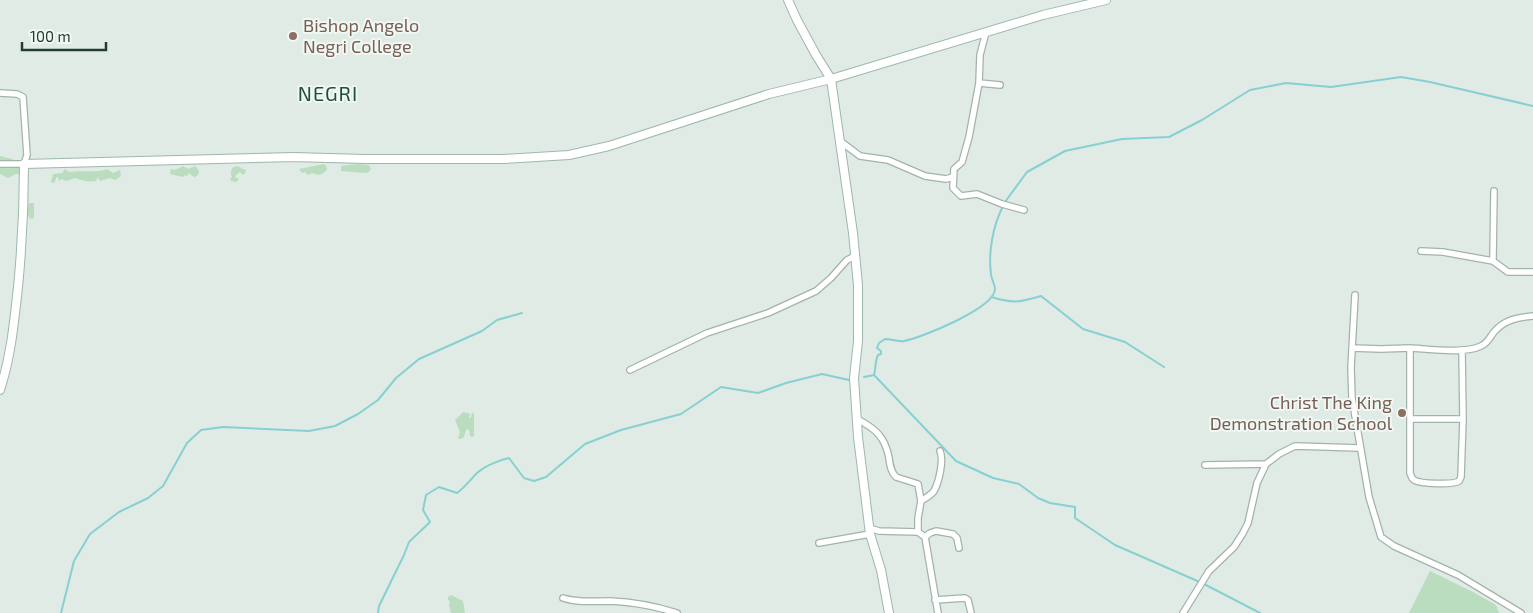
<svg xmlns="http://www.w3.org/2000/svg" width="1533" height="613" viewBox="0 0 1533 613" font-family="'Exo 2',sans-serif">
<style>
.green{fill:#b9ddbe}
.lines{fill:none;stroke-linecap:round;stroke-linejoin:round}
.stream{stroke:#87d0d1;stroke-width:2}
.street-casing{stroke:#a3b3ab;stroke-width:8}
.secondary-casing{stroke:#9fb7ab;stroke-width:10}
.street{stroke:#fff;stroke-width:5.5}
.secondary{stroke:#fff;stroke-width:8}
.education-dot{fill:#8d6e63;stroke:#f1f8f3;stroke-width:2}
.labels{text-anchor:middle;stroke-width:4;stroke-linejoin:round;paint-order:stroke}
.education-label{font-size:18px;fill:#785e54;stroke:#f1f8f3;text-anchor:start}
.quarter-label{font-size:20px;letter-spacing:1px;fill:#1d4e3b;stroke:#f1f8f3}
</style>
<rect width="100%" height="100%" fill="#e0ebe5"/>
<path class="green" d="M0 156 12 159 15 163H21V174H16L8 178 0 174Z
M324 164 326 166 327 169C323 175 319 176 312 173L308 175 305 172 302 173 299 169Z
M357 164 369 165 371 169 369 172 366 173 341 171V166Z
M183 166 188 169 195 166 198 169 199 173 197 176 194 177 189 173 187 176 185 175 183 177 170 174 171 169 175 170Z
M238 166 242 169H245L246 172 243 175 240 172 235 176V177L239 179 236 182 231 181 230 179 232 177 231 175C231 168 232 167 238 166Z
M65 169 69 172C79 170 100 173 107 169L113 173 120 170 121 174 120 177 115 180 110 178 100 181 98 177 96 181C88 182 83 181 75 178L66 181 62 179 59 181 58 177 56 178 55 182 53 183 51 182 53 174 62 173Z
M29 203H34V218L30 219 27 213Z
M463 412 470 414 469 418H471L472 412 474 414V436L472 437 470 436 469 429 466 430 464 437 461 439 458 438 460 432 455 420Z
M1430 571 1473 592 1496 605 1499 613H1409Z
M451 595 463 601 465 613H451L449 605 450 601 448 600V597Z"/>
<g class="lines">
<path class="stream" d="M1005 202 1027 172 1065 151 1122 139 1169 137 1202 120 1250 90 1286 83 1331 87 1401 77 1430 82 1533 106
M992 297C1013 304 1021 302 1041 296L1083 329 1125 342 1164 367
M874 375 956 461 993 478 1019 484 1038 498 1050 503 1075 507V518L1115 545 1202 583 1260 613
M864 377 874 375C876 368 875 361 878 355L881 354V351L877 348 879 343 885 339C891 339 898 342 904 341 921 338 995 308 995 289 995 284 991 279 991 274 988 252 993 226 1003 206
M61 613 74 561 90 534 119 512 148 498 163 486 187 443 201 430 223 427 309 431 335 426 358 414 378 400 396 378 419 359 482 331 497 320 522 313
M378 613 379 606 404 555 409 542 430 522 423 510 426 495 439 487 457 493C466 486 470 480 477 473 485 466 499 460 509 458L524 478 534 481 546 477 585 444 621 430 681 414 721 387 758 393 786 383 822 374 849 380"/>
<defs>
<path id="street" d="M986 32 980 55 979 83 969 137 962 162 954 169 953 188 961 196 977 194 1002 204 1024 210
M979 83 1000 85
M0 93 17 94 23 97 27 155 24 164H0
M840 141 860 156 888 160 925 176 946 179 953 177
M1494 191 1493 261 1508 272H1533
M1421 251 1443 252 1493 261
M1355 295 1351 368 1352 398 1369 497 1381 537 1394 546 1458 575 1521 613
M1352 348 1381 349 1410 348
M1462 350 1463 419 1461 477C1460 478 1460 480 1459 481 1454 485 1420 484 1414 480 1411 478 1412 477 1410 473V348C1429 349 1465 354 1481 346 1488 343 1490 337 1494 332 1504 320 1518 317 1533 316
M630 370 707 333 768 313 816 291 831 278 847 260 855 256
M857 419C876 429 885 437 889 458 890 466 891 472 896 477L918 484 921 501 918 518V532
M1411 419H1463
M1205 465 1266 464 1279 454 1295 446 1359 448
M921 501C926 498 931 495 934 491 939 482 944 460 940 451
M869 528 879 531 918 532 925 537 938 613
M925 537 930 533 936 531 953 534 957 538 959 548
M819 543 870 534
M563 598C578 603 595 601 610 601 633 602 655 606 677 613
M935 600 965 598 968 600 971 613
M1183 613 1209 571 1234 547 1243 533 1248 523 1257 483 1266 464"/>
<path id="secondary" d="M788 0 797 20 816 55 831 79 853 233 858 285V341L854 378 858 437 870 534 881 570 889 613
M0 390C11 356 14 323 18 287 22 246 24 206 24 164L293 157 365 159H504L569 155 609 146 769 94 831 79 1043 15 1106 0"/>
</defs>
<use href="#street" class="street-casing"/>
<use href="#secondary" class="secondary-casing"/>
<use href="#street" class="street"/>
<use href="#secondary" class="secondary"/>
</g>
<g class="education-dot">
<circle cx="293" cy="36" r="5"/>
<circle cx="1402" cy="413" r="5"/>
</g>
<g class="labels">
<g class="education-label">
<text x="303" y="32">Bishop Angelo<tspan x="303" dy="21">Negri College</tspan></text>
<text x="1392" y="409" text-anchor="end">Christ The King<tspan x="1392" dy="21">Demonstration School</tspan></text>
</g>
<g class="quarter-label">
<text x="328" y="101">NEGRI</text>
</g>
</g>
<path d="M22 42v8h84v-8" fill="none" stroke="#213c31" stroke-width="2.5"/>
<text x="30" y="42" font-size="15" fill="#213c31" stroke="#f1f8f3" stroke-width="4" paint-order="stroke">100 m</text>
</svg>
